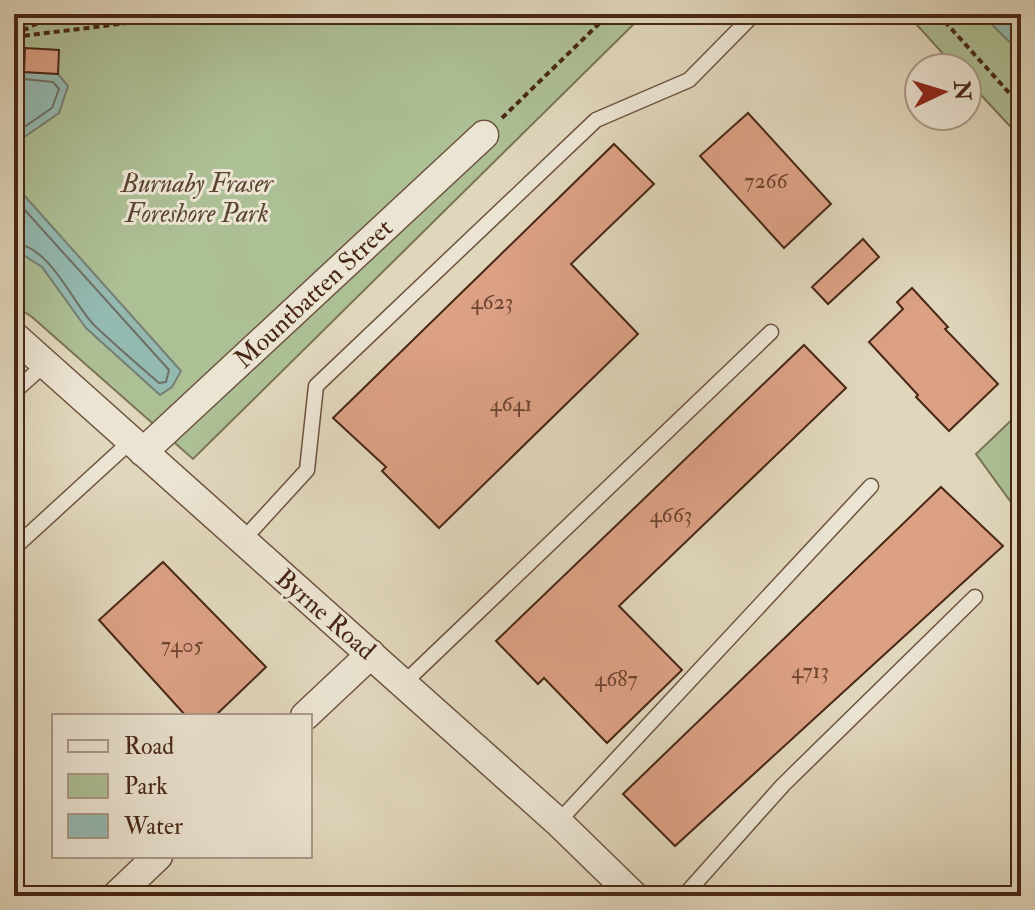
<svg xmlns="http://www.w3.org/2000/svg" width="1035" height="910" viewBox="0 0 1035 910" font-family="'IM FELL Double Pica',serif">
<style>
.green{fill:#adbf95;stroke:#7a7355;stroke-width:2}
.water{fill:#94b9b1;stroke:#767f73;stroke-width:2}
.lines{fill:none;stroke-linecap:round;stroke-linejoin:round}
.shore{stroke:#6e7063;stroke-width:2}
.building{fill:#dca085;stroke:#482715;stroke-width:2}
.service-casing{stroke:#6e533f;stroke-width:17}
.minor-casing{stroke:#6e533f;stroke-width:31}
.path{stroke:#482715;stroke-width:4;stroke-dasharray:6 4;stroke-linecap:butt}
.service{stroke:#ebe4d3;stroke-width:14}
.minor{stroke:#ebe4d3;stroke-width:28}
.labels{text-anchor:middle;stroke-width:6;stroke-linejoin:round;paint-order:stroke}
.number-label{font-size:22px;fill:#6d4531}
.park-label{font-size:26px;font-style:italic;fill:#5c452f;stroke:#ebe4d3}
.street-label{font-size:26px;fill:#482715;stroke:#ebe4d3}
</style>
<rect width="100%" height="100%" fill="#e0d6bc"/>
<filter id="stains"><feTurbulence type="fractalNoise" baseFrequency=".0025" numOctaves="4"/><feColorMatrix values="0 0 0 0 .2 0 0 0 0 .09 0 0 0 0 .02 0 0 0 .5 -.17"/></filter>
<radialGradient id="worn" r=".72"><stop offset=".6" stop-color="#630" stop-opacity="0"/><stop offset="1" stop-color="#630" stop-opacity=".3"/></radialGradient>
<path class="green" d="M14 14H644L193 459 32 317 14 305Z
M907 14H1021V138L967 80V68H956Z
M1021 411V516L976 454Z"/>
<path class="water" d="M981 14H1021V53Z
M24 67V72L58 74 68 86 59 113 17 142 14 152V71Z
M14 184 181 371 172 387 160 395 86 328 42 267 14 249Z"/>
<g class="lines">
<path class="shore" d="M14 78 53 82 59 89 52 108 14 134
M14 198 169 370 166 382 159 383C137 364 115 345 94 325 71 301 51 247 14 243"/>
</g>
<path class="building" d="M25 48 59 50 58 74 24 72Z
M748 113 831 204 784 248 700 156Z
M614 144 654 184 571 264 638 334 439 528 382 471 386 467 333 418Z
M863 239 879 257 828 304 812 287Z
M912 288 948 327 945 329 998 384 949 431 916 397 918 395 869 342 903 309 897 302Z
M804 345 846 388 619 606 682 670 607 743 544 678 538 684 496 641Z
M941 487 1003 546 675 846 623 794Z
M163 562 266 667 215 716H186L99 620Z"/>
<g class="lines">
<defs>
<path id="service" d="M14 392 44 365
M242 541 307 470 316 386 596 120 689 80 754 14
M14 548 131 441
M404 683 771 332
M558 822 871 486
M684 896 783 785 975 597"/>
<path id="minor" d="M14 336 558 822 634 896
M143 452 484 135
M305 716 371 654
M116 896 158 856"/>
</defs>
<use href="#service" class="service-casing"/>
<use href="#minor" class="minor-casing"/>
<path class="path" d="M938 14 1021 106
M14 35 56 14
M14 37 152 20 168 14
M502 118 609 14"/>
<use href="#service" class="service"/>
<use href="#minor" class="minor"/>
</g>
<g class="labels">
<g class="number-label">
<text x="766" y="188">7266</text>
<text x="492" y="309">4623</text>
<text x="511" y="411">4641</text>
<text x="671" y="522">4663</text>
<text x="182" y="652">7405</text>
<text x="810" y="678">4713</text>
<text x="616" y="686">4687</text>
</g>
<g class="park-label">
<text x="197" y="192">Burnaby Fraser<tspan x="197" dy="30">Foreshore Park</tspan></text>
</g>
<g class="street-label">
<text transform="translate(313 293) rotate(-43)" y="9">Mountbatten Street</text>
<text transform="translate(326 614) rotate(41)" y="9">Byrne Road</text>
</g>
</g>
<rect width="1035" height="910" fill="none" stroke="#e0d6bc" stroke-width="48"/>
<rect x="16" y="16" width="1003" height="878" fill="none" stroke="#482715" stroke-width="4"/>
<rect x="24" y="24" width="987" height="862" fill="none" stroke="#482715" stroke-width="2"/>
<rect x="52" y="714" width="260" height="144" fill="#ebe4d3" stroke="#aa9887" stroke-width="2"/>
<rect x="68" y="740" width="40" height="12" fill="#ebe4d3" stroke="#aa9887" stroke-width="2"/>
<text x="124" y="754" font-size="24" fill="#482715">Road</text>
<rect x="68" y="774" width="40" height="24" fill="#adbf95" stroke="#aa9887" stroke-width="2"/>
<text x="124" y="794" font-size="24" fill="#482715">Park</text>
<rect x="68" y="814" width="40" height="24" fill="#94b9b1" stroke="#aa9887" stroke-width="2"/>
<text x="124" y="834" font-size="24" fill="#482715">Water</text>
<g transform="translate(943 92) rotate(86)"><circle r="38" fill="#ebe4d3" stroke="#aa9887" stroke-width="2"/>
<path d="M0-6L14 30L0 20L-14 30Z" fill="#8f2418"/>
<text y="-12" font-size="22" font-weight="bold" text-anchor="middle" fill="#482715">N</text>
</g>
<rect width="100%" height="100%" filter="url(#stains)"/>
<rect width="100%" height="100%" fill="url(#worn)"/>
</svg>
